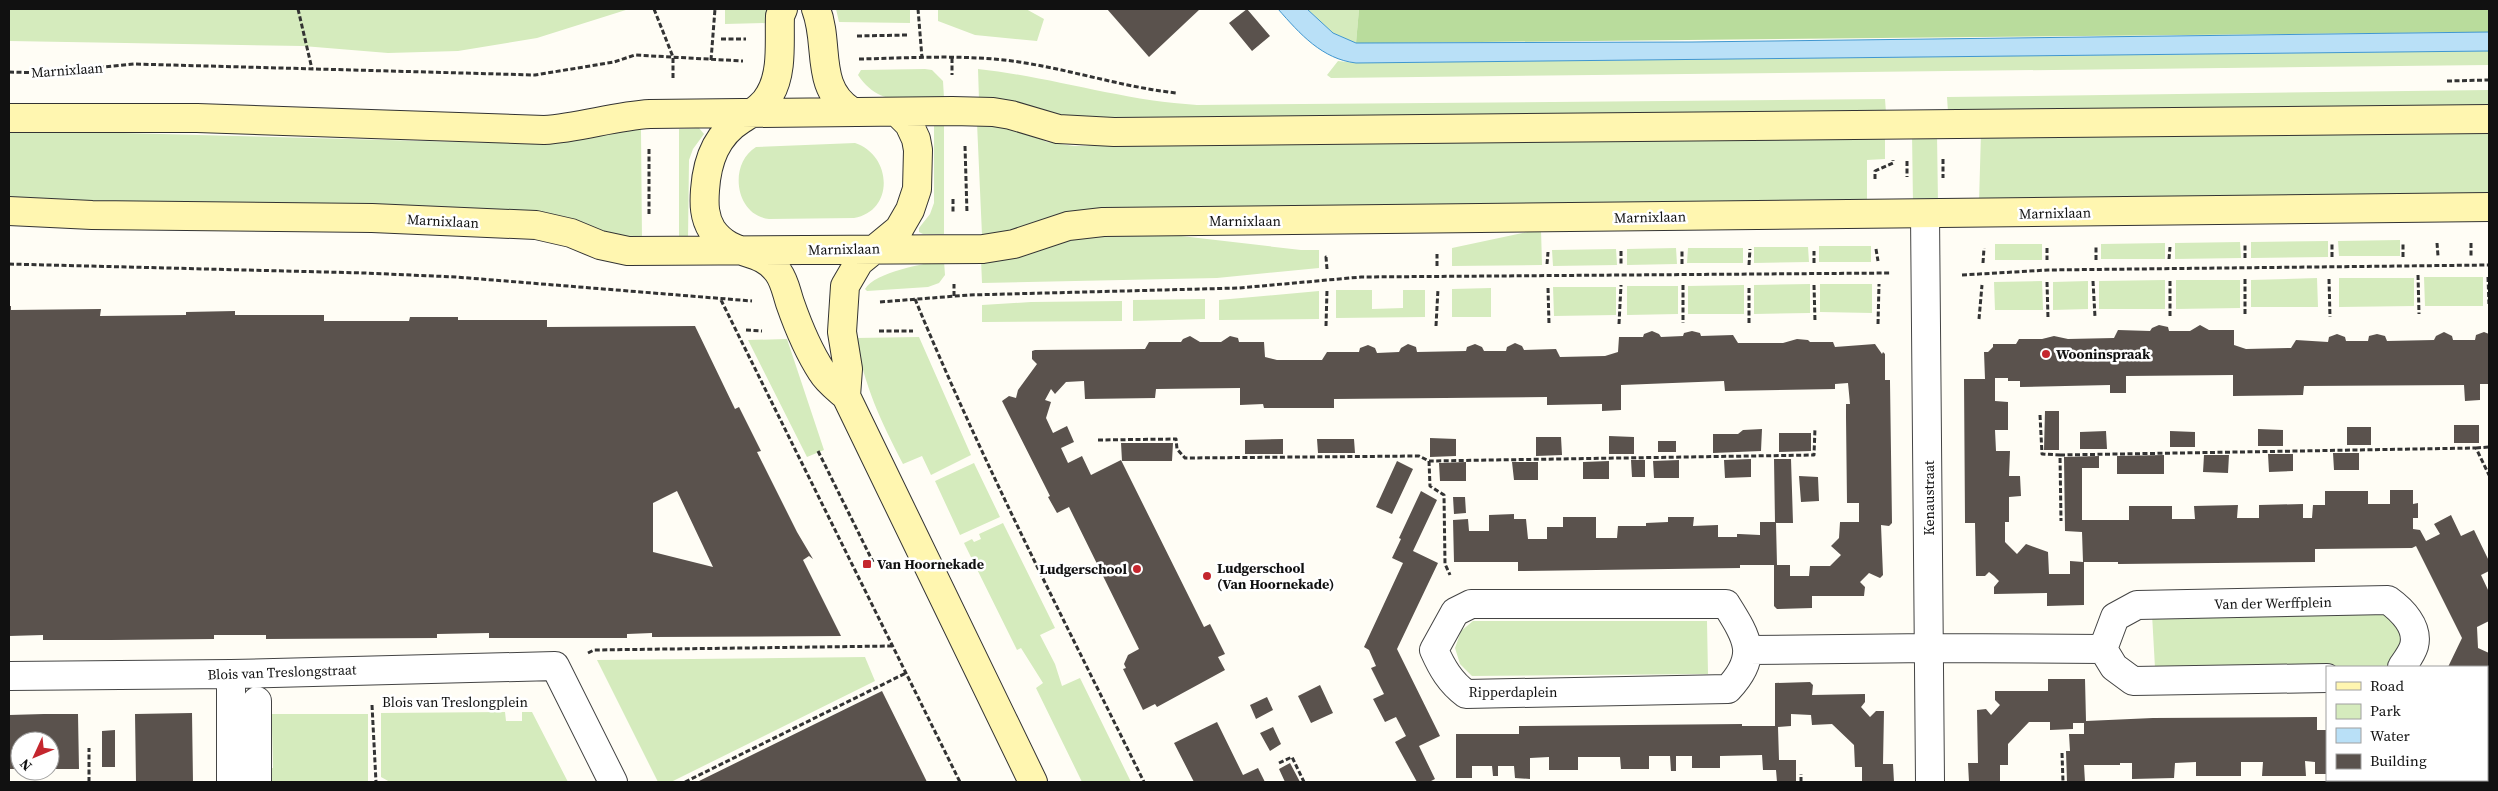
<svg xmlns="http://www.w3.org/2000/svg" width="2498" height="791" viewBox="0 0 2498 791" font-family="'Source Serif 4',serif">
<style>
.green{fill:#d5ebbd}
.forest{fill:#b9dc9c}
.water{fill:#b9e0f7;stroke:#3f96cf}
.building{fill:#5a524d;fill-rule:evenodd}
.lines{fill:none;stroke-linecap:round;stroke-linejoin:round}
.street-casing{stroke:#444;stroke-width:30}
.secondary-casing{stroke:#333;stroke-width:30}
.path{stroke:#333;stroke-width:3;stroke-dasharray:5 2.5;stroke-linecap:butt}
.street{stroke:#fff;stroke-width:28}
.secondary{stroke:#fff6b0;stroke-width:28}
.poi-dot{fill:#c4262e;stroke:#fff;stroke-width:2}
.labels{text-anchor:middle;stroke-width:5;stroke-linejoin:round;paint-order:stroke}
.street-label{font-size:14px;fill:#111;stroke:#fff}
.poi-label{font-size:14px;font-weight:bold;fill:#111;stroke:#fff;text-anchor:start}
</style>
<rect width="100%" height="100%" fill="#fffdf5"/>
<path class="green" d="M9 9H629L537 38 458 51 388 53 303 46 9 41Z
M725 9H769L768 23 725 24Z
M836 9H910V23L839 22Z
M938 9H1026L1044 19 1037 41 975 35 938 21Z
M1307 9H1359L1356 43 1333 33Z
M2489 51V65L1331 78 1327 75 1338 61 1356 63Z
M925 69 932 70 943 81 944 98C909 99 880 108 858 75L861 70Z
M978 69C1052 77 1123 101 1197 105L1885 99 1886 113 1086 120 979 100Z
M2489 90V106L1948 112 1947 97Z
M934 123H944V234H923L919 232V228L930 214 934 203Z
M977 123 1015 128 1047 142 1074 146 1885 134V159L1867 160V204L1020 230 982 235Z
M2489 127V197L1979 202 1981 133Z
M699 128 704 134 693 149 689 160 688 239H679V129Z
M9 130 540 144C574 143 607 128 641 130L642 241 612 237 578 222 546 215 9 201Z
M1912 133 1937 134 1938 204H1913Z
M855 143C892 155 895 211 854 218L769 219C735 215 728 164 756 147Z
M1541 229 1542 265 1452 266V248Z
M1155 233 1301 250H1319V268L1217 278 982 283 981 259 1071 238 1093 235Z
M2400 240V256H2339L2338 241Z
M2328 241V257L2251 258V242Z
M2240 242 2241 258 2175 259V243Z
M2165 243V259H2101V244Z
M1995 244H2042V260H1995Z
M1819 246H1871V262H1819Z
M1754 247H1808L1809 262 1754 263Z
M1676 248 1677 264 1627 265V249Z
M1688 248H1743V263H1687Z
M1616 249 1617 265 1553 266 1552 250Z
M944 261 945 275 939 283 928 287 867 291 865 289C875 272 925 263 944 261Z
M2483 277V306H2425L2424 277Z
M2317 278 2318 307H2251V280Z
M2339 278H2414V306L2339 307Z
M2165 280V309H2099V281Z
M2176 280H2240V308L2176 309Z
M2042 281 2043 310H1995L1994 282Z
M2088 281V309L2053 310V282Z
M1810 284V313L1754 314V285Z
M1820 284H1872V313L1820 312Z
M1744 285V314H1688V286Z
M1627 286H1678V314L1627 315Z
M1553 287H1616V315L1554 316Z
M1491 288V317H1452V289Z
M1336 290H1372V309L1403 308V290H1425V317L1336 318Z
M1319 291V319L1219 320V300Z
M1205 299V319L1133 321V300Z
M1122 301V321L982 322V305L1031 302Z
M919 337 971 455 931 475 922 456 903 464C881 421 864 386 856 338Z
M787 339 824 450 807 457 748 340Z
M974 463 1000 517 960 535 935 481Z
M1003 523 1055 628 1040 635 1055 664 1062 686 1080 678 1131 782H1082L1036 688 1043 683 1021 648 1017 650 964 543 972 539 974 542 981 539 979 534Z
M2384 612 2405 637 2390 665 2384 667 2155 668 2152 614Z
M1473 621H1707L1708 674 1472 676 1460 664 1455 648 1461 631Z
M865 657 875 681 671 782H658L597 660Z
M505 712 506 721H522V712H532L568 782H390L381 777V713Z
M264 714H368V782H265V769L273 768 272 729 264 728Z"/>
<path class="forest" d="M1359 9H2489V32L1387 43H1356Z"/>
<path class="water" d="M1278 9H1307L1333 33 1356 43 1692 42 2489 32V51L1356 63C1322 59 1300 34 1278 9Z"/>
<path class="building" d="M1107 9H1200L1149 57Z
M1247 9 1270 36 1252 51 1229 23Z
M9 306H11V310L101 309 100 316 186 315V312L235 311V315H324V321H409L410 317H458V320H547V327L695 326 735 409 739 407 761 451 757 452 797 532 813 559 809 556 803 560 841 636 652 637V633L627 634V638H489V633L437 634V638L266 639V635H214V639L111 640H43V635L9 636ZM677 491 713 567 653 552V503Z
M2159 325 2168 327 2169 331H2190L2200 325 2209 330H2234V345L2246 349 2291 348 2296 340 2328 342 2329 337 2337 334 2345 337 2346 341H2368L2369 336 2377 334 2385 336 2387 341 2434 340 2436 336 2444 332 2452 336 2453 340H2475L2476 335 2484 332 2489 334V384H2480V400L2465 401 2464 385 2304 386 2303 395 2233 396V375L2126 376V393H2110V385L2020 387V381H2008V378H1995V401L2008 402V430H1995L1996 451H2010L2009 476H2020L2021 496 2009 497V522H2005V542L2017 554 2026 544 2048 552 2049 574H2070V561L2083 562 2082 532 2065 531 2064 457 2099 456V468H2082V520H2129V506H2172V519H2195L2194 506 2238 505 2237 518H2259V505L2303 504V518H2312L2313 505H2325V491H2368V504H2390V490H2413V504L2418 503V518H2413V529L2420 530 2426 541 2440 534 2434 524 2451 515 2461 536 2474 530 2489 561V571L2481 575 2489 592V621L2477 627 2478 648 2489 653V685L2487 690V667H2448L2462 638 2416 546 2412 548 2315 549V562L2118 564V562H2084V605L2047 606V593L1994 594V587L1999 581 1994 576 1989 572 1985 576H1976L1975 523H1965V521L1964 379H1985L1984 352H1988L1993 347V344H2016L2019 339H2042L2054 336 2068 339 2114 338 2118 330 2150 331 2152 328Z
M1652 331 1659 334 1661 337 1683 336 1684 333 1692 331 1700 333 1701 336 1733 335 1738 343H1783L1797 339 1808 340 1810 342H1833L1835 347 1875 344 1882 354 1883 352 1885 354V380H1890V382L1892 523 1889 526 1881 525 1883 575 1880 578 1869 573 1860 582 1865 587 1864 596H1812V608L1777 609 1774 606V565H1740V568L1518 571V562H1454L1453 520 1468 519 1469 531H1489V515L1514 514V519H1526L1528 539H1547V527H1563V517H1596V538H1617L1618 526H1646V523L1668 522V517H1694L1693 526 1718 525V537H1737V534H1739L1760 535V522H1775L1774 459H1791L1793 523H1776L1777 565H1790V576H1809L1810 566H1830L1841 555 1831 546 1839 538 1840 522H1859V503H1847L1846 417V404H1850L1848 383 1835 384V389L1725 391 1724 381 1621 385V410L1602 411V404L1547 405V397L1334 399V408H1264L1263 404 1240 405V388L1156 389 1155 398 1085 399 1084 381 1066 382 1055 394 1051 389 1045 400 1051 402 1046 418 1053 433 1067 426 1074 442 1061 448 1068 463 1082 456 1091 475 1121 460 1204 627 1210 624 1225 654 1218 657 1225 670 1157 707 1155 704 1143 710 1123 669 1126 668 1124 664 1128 655 1139 649 1069 507 1057 513 1048 497 1050 496 1002 401 1009 396 1016 398 1018 390 1037 364 1032 359V351L1035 350 1145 349 1149 342H1181L1183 339 1190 336 1200 342H1221L1230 336 1238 338 1239 342H1264L1265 357 1277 360H1322L1327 352H1359L1360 348 1368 345 1375 348 1377 353 1399 352 1401 348 1408 344 1416 347 1417 352 1466 351 1467 347 1475 344 1482 347 1484 351H1506L1507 347 1515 343 1522 346 1524 350 1556 349 1560 357 1605 356 1618 352 1619 337H1643L1644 334Z
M2045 411H2059V450H2044Z
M2454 425H2479V443H2454Z
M2347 427H2371V445H2347Z
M1762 429 1761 451 1713 453V434H1738L1743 430Z
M2258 429 2283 430V446H2258Z
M2106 431 2107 449H2080V432Z
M2170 431 2195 432V447H2170Z
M1779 433H1811V451L1779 452Z
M1609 436 1634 437V454H1609Z
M1536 437H1561L1562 455 1536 456Z
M1430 438 1456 439V456L1430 457Z
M1283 439V454H1245V440Z
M1317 439H1354L1355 453H1318Z
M1658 441H1676V452H1658Z
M1121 443H1173L1172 461H1122Z
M2333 453H2359V470H2334Z
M2268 454H2293V471L2269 472Z
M2164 455V474H2117V456Z
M2204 455H2229L2228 473 2203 472Z
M1751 459V477L1725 478 1724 460Z
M1631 460H1645V477H1632Z
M1679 460V478H1654L1653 461Z
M1397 461 1413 469 1392 514 1376 507Z
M1609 461V479H1583V462Z
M1466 462V481H1440L1439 463Z
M1512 462H1538V480H1514Z
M1799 476 1818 477 1819 501 1801 502Z
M1421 491 1437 500 1413 551 1438 563 1397 649 1440 736 1419 746 1435 779 1429 782H1417L1395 742 1406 736 1396 717 1385 722 1373 699 1384 694 1371 668 1376 666 1369 650 1364 647 1403 563 1392 558 1401 539 1399 538Z
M1453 497H1465L1466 513 1454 514Z
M2048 679H2085L2086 721 2153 718 2317 717V730H2327V774H2315V762L2305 761 2306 776H2262L2263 762H2241V776H2196V762L2175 763 2174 778 2132 779V763H2120V765H2084L2085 782H2067L2066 751H2070L2069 734H2084V723H2073V729L2050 730V722H2029L2008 744V765H2000V782H1969L1968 763H1978L1977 710 1986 709 1991 715 2000 705 1995 700V691H2048Z
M1810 682 1813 685 1812 695 1865 694V702L1861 707 1870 717 1876 711H1884L1883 764H1893L1894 782H1862V767H1855L1854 745 1832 724 1812 725 1811 715 1791 714V726L1778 727 1779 760H1796V782H1777L1776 770H1763L1762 755 1720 756V768H1692V756H1676V771H1671L1670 756H1649V769H1621L1620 757H1578V770H1549V757L1530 758V779L1515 778 1514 766H1498V776H1493L1492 766H1472V778H1456V734H1519V726L1742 724V726H1775V683Z
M1320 685 1333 713 1311 723 1298 696Z
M882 691 927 782H697Z
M1267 697 1273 710 1256 719 1250 705Z
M2487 702 2489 703V718L2487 724Z
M192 713 193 782H136L135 714Z
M44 714H78L79 769H50V741H20V769H9V715Z
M1217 722 1243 775 1258 768 1265 782H1194L1174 743Z
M1273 727 1281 744 1270 751 1260 733Z
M115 730V767H102V731Z
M1290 763 1299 780 1300 782H1285L1279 769Z
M2326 780H2372V782H2326Z
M2394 780H2416V782H2394Z"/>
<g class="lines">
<defs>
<path id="street" d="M1925 214 1930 782
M1471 604H1726C1748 639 1759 656 1728 689L1466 694C1450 682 1442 668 1434 650L1455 612Z
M1749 650 1930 648 2103 649
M231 674V782
M9 676 231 674 555 666 613 782
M2327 678 2133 681 2114 667 2103 649 2115 617 2137 605 2388 600C2402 610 2419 627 2414 646 2412 653 2406 661 2402 667
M257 701V782"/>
<path id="secondary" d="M783 9 780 16C779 41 783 72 770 94 764 106 753 112 742 119 716 135 707 161 705 190 704 204 704 217 712 230 733 259 759 246 778 272 785 282 786 291 790 303 798 326 809 352 822 372 827 381 838 389 846 396L1033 782
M816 9C830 45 814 87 851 111
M9 118H197L544 130C580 128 614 116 650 114L952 111 993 112 1011 115 1058 129 1114 132 2489 119
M9 211 92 215 372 218 536 225 571 233 600 245 628 251 983 249 1014 244 1068 226 1103 222 2489 207
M846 396 848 369 842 332 845 286 859 262 899 229 910 210 917 189 918 150 916 139 909 124 897 112"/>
</defs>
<use href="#street" class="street-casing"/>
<use href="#secondary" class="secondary-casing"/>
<path class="path" d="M298 9 312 69
M654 9 673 57V80
M918 9 922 58
M857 36 908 35
M721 39H746
M952 58V75
M859 59C912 58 966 54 1019 62 1072 70 1123 87 1176 93
M711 60 715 9
M9 72 46 73 134 64 535 75 614 62 635 55 743 61
M2447 81 2489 80
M965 146 967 213
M649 149V215
M1943 159V178
M1907 161V177
M1875 179V171L1893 163V160
M953 199V213
M2437 243 2438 256
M2471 243V256
M2047 248V260
M1876 249 1878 261
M1621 251V265
M2332 257V243
M2403 257V244
M2245 258V245
M2169 259 2170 247
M2096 260V246
M1814 263V251
M1983 263 1984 248
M9 264 364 273 456 277 752 301
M1547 264 1548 252
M1682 264V251
M1749 265 1750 249
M1437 266V254
M1327 269 1326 257H1328
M1962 275 2048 270 2489 265
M2418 275 2419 314
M2488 277 2489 304
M2245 279V316
M2329 279 2330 317
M2093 281 2095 317
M2170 281V316
M2047 282 2048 318
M1683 285V323
M1814 285 1815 321
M1548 288 1549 324
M954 296V284
M915 299C983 464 1065 622 1144 782
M721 300 960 782
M880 302 969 295 1239 288 1361 277 1891 273
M1979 319 1982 285
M1749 323V287
M1619 324 1621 285
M1878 324 1879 284
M1326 326 1327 290
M1436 326 1438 289
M746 330 762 331
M879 331H913
M2040 415 2042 454 2060 455 2061 521
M1098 440 1176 439 1177 449 1185 458 1419 456 1429 461 1814 455 1815 428
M2476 448 2489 447
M818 451 873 562
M2060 455 2476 448 2489 475
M1429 461 1430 486 1444 495 1445 564 1450 575
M588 653 594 650 892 646
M372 705 376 782
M2062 753 2063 782
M1279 763 1292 757 1304 782
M89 782V748
M685 782 906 673
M1801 782V774"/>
<use href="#street" class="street"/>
<use href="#secondary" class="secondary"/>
</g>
<g class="poi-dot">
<circle cx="2046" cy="354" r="5"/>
<rect x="862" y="559" width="10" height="10" rx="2.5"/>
<circle cx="1137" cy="569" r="5"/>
<circle cx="1207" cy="576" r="5"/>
</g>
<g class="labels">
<g class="street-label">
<text transform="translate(67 70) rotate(-4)" y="5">Marnixlaan</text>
<text transform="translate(2055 213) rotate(-1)" y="5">Marnixlaan</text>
<text transform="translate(1650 217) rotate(-1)" y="5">Marnixlaan</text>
<text transform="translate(443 221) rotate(3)" y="5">Marnixlaan</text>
<text x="1245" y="226">Marnixlaan</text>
<text transform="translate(844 249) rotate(-1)" y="5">Marnixlaan</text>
<text transform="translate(1929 498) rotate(-90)" y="5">Kenaustraat</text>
<text transform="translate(2273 603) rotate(-1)" y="5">Van der Werffplein</text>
<text transform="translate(282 672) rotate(-2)" y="5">Blois van Treslongstraat</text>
<text x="1513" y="697">Ripperdaplein</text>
<text x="455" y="707">Blois van Treslongplein</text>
</g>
<g class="poi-label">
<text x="2056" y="359">Wooninspraak</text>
<text x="877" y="569">Van Hoornekade</text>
<text x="1217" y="573">Ludgerschool<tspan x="1217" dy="16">(Van Hoornekade)</tspan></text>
<text x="1127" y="574" text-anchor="end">Ludgerschool</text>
</g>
</g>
<rect width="2498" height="791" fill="none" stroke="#111111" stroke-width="20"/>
<rect x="2326" y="666" width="162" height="115" fill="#ffffff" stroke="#a0a0a0"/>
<rect x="2336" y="682" width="25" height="8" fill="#fff6b0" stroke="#a0a0a0"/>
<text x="2370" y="691" font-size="15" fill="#111111">Road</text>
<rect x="2336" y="704" width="25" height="15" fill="#d5ebbd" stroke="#a0a0a0"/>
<text x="2370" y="716" font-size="15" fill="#111111">Park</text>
<rect x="2336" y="728" width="25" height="15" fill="#b9e0f7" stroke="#a0a0a0"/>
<text x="2370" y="741" font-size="15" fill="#111111">Water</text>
<rect x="2336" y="754" width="25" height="15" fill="#5a524d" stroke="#a0a0a0"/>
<text x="2370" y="766" font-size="15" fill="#111111">Building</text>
<g transform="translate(35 756) rotate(226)"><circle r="24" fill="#ffffff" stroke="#a0a0a0"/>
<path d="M0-4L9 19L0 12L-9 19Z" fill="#c4262e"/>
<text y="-8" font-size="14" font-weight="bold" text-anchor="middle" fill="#111111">N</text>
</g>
</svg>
